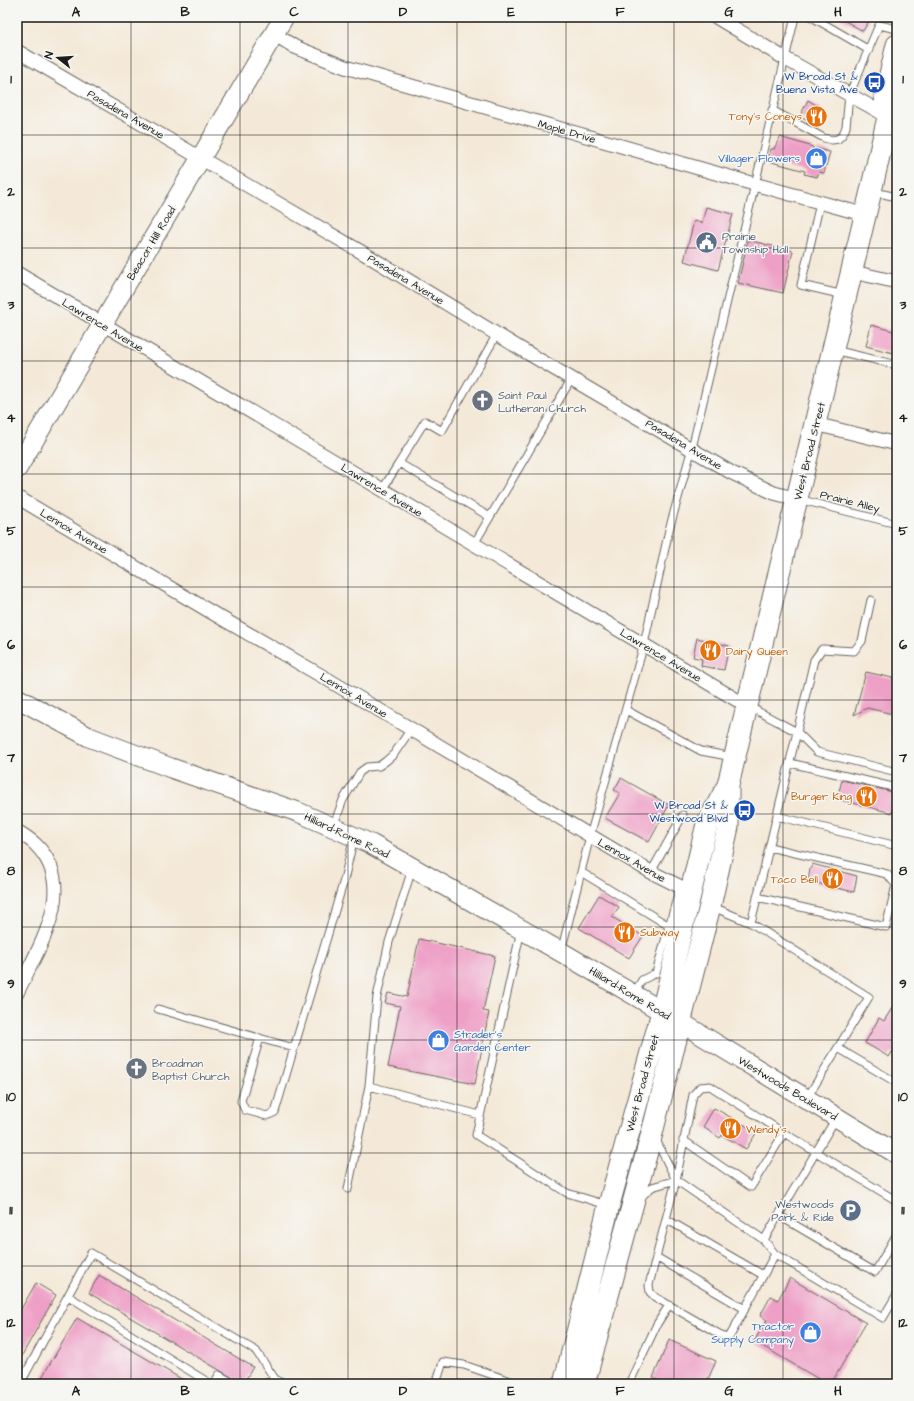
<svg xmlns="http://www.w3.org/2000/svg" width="914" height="1401" viewBox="0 0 914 1401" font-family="'Architects Daughter',sans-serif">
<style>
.building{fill:#ee9fc6}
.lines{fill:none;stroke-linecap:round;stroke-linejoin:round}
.lane-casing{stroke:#68645e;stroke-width:9}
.street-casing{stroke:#68645e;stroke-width:15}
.secondary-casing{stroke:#68645e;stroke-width:21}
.primary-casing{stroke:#68645e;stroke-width:23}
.lane{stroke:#fff;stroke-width:7}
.street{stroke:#fff;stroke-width:13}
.secondary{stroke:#fff;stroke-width:19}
.primary{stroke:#fff;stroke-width:21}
.grid{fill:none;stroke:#1c1c1c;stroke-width:1;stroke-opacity:0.55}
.labels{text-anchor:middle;stroke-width:3;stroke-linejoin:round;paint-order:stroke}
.transit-label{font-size:11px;fill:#164399;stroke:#f6f6f2;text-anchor:end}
.street-label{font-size:11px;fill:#1c1c1c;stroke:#f6f6f2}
.food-label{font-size:11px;fill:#c56008;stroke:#f6f6f2;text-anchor:end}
.shop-label{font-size:11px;fill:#366cbe;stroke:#f6f6f2;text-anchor:end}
.service-label{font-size:11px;fill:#4e5e75;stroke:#f6f6f2;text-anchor:start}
.worship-label{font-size:11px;fill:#5b616d;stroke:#f6f6f2;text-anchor:start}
.neatline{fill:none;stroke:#1c1c1c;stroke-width:1.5}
.grid-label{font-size:13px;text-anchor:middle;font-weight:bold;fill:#1c1c1c}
</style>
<rect width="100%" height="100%" fill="#f6f6f2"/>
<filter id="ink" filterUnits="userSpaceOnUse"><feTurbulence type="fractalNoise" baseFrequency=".025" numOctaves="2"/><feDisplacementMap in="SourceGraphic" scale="8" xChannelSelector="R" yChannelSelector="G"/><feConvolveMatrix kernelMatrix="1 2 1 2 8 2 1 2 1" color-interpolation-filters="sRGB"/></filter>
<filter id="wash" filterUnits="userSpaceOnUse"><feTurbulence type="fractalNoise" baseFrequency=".012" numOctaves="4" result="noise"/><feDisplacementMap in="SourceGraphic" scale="16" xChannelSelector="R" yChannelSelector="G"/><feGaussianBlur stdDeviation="0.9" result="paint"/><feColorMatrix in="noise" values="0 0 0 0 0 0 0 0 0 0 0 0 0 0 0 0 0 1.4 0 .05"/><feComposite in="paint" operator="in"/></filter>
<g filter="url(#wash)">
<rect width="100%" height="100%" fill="#f4e9d8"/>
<g id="blocks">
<path class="building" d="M838 17H871L863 31Z
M808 100 821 108 817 128 807 123 808 120 800 116Z
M780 137 813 147 810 164 818 149 830 152 824 173 819 172 817 177 804 174 805 171 768 161 771 149H774Z
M706 207 733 214 718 270 684 261 694 221 702 223Z
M748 240 793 251 783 293 738 283Z
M871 325 897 332V354L866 346Z
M697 638 729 646 724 670 701 666 702 659 693 657Z
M866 672 897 679V715L867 708 854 715Z
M621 778 669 805 649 842 605 818 620 793 614 790Z
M842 780 897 793 892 813 837 799Z
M812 864 857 876 854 892 808 881 810 868H812Z
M599 895 619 907 612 917 643 936 629 958 579 928Z
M419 939 495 956 483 1011 489 1012 475 1084 388 1067 400 1006 385 1003 388 993 407 997Z
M897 1000V1055L892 1052 889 1057 865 1043 879 1018 884 1021Z
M714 1108 757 1132 746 1149 722 1135 720 1138 703 1127Z
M99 1275 253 1367 243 1384 89 1293Z
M790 1278 866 1323 831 1384H827L754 1341 767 1320 760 1316 771 1296 778 1300Z
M36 1283 56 1295 17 1364V1316Z
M77 1318 190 1384H49L41 1379Z
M669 1340 716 1361 706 1384H666L653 1378Z"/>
</g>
</g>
<g filter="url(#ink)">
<use href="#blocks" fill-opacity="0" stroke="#68645e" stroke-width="1"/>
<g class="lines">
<defs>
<path id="lane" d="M812 17 869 50
M772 110 824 138 832 140 838 139 843 134 846 127 849 95 879 25 897 29
M874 192 897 197
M820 203 801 285 844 295
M834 350 897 365
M399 463 425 421 442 431 497 334
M382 490 399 463 490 517
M798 499 897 524
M474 544 572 378
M871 600 862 641 854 651 822 649 814 660 797 732 817 752 897 772
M748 706 797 732 751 923
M626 710 701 751 733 757
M790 763 897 788
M777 816 897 846
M333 827 343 800 360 772 367 767 379 766 386 761 394 754 411 729
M581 872 669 926
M651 872 683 815
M757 897 886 927 896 885 887 874 769 847
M713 907 751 923 869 997 807 1098
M521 930 476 1135 567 1193 607 1205
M561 952 590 836 644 644 669 530 692 448 795 17
M634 993 642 980 656 973 680 887
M158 1009 294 1048 344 880 354 837
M260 1038 241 1101 245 1110 267 1116 275 1112 294 1048
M838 1048 897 1083
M369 1086 480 1115
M784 1133 897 1201
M655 1138 676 1180 764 1240 775 1254 883 1318 897 1294
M683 1140 751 1187 784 1133 710 1086 700 1087 693 1095 676 1180 649 1285 650 1292 655 1297 719 1334 726 1337 730 1336 775 1254
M348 1189 369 1086 377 997 389 942 412 869
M641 1197 652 1187 676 1180
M778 1215 875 1272 897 1234
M666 1219 763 1275
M764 1240 836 1118
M656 1257 745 1309
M68 1296 211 1384
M20 1384 91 1253 256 1351 275 1379 284 1384
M214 1384 219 1375 235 1384
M264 1384 275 1379
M436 1384 443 1362 464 1365 519 1384
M629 1384 657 1324 669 1305"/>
<path id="street" d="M716 17 784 58 891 118
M274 34 295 47 345 67 754 184 866 215
M17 51 370 257 526 352 732 473 774 493 797 499
M853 272 897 282
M17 273 747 706
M815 424 897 444
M17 497 216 615 327 679 651 872 691 892
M17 831C23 835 30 839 35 844 80 887 38 948 17 993"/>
<path id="secondary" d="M17 469 284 17
M17 698 89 737 171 768 298 812 371 844 561 952 680 1022 897 1154"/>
<path id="primary" d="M564 1384 609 1205 662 1012 707 824 727 787
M584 1384 652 1133 710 906 728 827V785L871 191 888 117 885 96 897 45"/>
</defs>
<use href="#lane" class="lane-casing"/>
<use href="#street" class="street-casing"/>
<use href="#secondary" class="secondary-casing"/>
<use href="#primary" class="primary-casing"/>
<use href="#lane" class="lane"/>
<use href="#street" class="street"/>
<use href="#secondary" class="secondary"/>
<use href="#primary" class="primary"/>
</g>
</g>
<path class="grid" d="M131 17V1384M240 17V1384M348 17V1384M457 17V1384M566 17V1384M674 17V1384M783 17V1384M17 135H897M17 248H897M17 361H897M17 474H897M17 587H897M17 700H897M17 814H897M17 927H897M17 1040H897M17 1153H897M17 1266H897"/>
<defs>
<symbol id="bus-disc" viewBox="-11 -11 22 22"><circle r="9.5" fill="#1a4fb4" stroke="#f6f6f2"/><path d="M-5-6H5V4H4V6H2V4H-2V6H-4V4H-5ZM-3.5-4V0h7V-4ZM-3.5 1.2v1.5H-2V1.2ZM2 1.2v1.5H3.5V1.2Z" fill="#fff"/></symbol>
<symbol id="restaurant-disc" viewBox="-11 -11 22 22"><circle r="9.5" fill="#e8710a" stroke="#f6f6f2"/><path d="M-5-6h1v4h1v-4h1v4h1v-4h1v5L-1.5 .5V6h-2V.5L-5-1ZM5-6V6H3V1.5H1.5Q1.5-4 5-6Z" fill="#fff"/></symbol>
<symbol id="shop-disc" viewBox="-11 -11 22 22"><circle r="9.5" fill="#3f7fe0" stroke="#f6f6f2"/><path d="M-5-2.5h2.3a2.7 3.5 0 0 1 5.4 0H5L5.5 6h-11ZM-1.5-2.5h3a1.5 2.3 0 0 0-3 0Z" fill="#fff"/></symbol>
<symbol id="civic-disc" viewBox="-11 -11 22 22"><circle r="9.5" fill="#5c6f8a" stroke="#f6f6f2"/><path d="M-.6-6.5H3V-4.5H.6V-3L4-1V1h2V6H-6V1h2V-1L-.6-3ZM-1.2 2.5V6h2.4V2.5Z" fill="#fff"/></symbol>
<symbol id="church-disc" viewBox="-11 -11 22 22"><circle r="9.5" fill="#6b7280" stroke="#f6f6f2"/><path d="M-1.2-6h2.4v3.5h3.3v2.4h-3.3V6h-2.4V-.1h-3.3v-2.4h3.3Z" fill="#fff"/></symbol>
<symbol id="parking-disc" viewBox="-11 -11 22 22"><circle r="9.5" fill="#5c6f8a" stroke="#f6f6f2"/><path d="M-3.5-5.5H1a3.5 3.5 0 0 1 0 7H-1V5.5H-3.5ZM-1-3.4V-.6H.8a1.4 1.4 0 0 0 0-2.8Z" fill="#fff"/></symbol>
</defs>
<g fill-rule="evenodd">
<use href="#bus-disc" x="862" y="70" width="25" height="25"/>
<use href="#restaurant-disc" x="804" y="104" width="25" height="25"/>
<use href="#shop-disc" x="804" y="146" width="25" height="25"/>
<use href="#civic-disc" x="694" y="230" width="25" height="25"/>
<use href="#church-disc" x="470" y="388" width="25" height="25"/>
<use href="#restaurant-disc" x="698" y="638" width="25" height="25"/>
<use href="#restaurant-disc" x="854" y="784" width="25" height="25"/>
<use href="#bus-disc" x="732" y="798" width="25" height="25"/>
<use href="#restaurant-disc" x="820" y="866" width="25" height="25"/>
<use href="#restaurant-disc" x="612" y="920" width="25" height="25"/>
<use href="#shop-disc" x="426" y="1028" width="25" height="25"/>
<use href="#church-disc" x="124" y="1056" width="25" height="25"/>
<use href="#restaurant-disc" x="718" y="1116" width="25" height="25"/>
<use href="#parking-disc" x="838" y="1198" width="25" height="25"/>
<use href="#shop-disc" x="798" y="1320" width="25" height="25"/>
</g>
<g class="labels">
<g class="transit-label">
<text x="858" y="80">W Broad St &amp;<tspan x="858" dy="13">Buena Vista Ave</tspan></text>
<text x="728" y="809">W Broad St &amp;<tspan x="728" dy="13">Westwood Blvd</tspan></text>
</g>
<g class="street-label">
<text transform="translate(126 114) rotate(30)" y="4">Pasadena Avenue</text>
<text transform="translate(567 131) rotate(16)" y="4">Maple Drive</text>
<text transform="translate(151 243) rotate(-59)" y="4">Beacon Hill Road</text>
<text transform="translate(406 279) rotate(31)" y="4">Pasadena Avenue</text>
<text transform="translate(103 325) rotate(31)" y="4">Lawrence Avenue</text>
<text transform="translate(684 444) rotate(31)" y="4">Pasadena Avenue</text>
<text transform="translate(809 451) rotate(-76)" y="4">West Broad Street</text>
<text transform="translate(382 490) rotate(31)" y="4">Lawrence Avenue</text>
<text transform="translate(850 501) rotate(14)" y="4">Prairie Alley</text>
<text transform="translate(74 531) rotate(31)" y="4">Lennox Avenue</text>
<text transform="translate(661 655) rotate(31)" y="4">Lawrence Avenue</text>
<text transform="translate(354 695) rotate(31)" y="4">Lennox Avenue</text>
<text transform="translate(347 835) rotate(25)" y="4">Hilliard-Rome Road</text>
<text transform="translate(632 860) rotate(30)" y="4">Lennox Avenue</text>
<text transform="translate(630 993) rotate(31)" y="4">Hilliard-Rome Road</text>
<text transform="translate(642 1083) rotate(-75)" y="4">West Broad Street</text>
<text transform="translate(788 1088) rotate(31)" y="4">Westwoods Boulevard</text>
</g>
<g class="food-label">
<text x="802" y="120">Tony's Coneys</text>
<text x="726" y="655" text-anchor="start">Dairy Queen</text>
<text x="852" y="800">Burger King</text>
<text x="818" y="883">Taco Bell</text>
<text x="640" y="936" text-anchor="start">Subway</text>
<text x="746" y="1133" text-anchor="start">Wendy's</text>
</g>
<g class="shop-label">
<text x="800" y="162">Villager Flowers</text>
<text x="454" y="1038" text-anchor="start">Strader's<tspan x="454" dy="13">Garden Center</tspan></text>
<text x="794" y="1330">Tractor<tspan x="794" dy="13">Supply Company</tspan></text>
</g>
<g class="service-label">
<text x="722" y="240">Prairie<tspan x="722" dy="13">Township Hall</tspan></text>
<text x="834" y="1208" text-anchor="end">Westwoods<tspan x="834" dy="13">Park &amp; Ride</tspan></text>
</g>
<g class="worship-label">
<text x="498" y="399">Saint Paul<tspan x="498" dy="13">Lutheran Church</tspan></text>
<text x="152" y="1067">Broadman<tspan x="152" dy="13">Baptist Church</tspan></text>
</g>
</g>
<rect width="914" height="1401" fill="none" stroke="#f6f6f2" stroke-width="44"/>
<g transform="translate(58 58) rotate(287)" stroke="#f6f6f2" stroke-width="3" paint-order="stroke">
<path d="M0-3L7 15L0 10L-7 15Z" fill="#1c1c1c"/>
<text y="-6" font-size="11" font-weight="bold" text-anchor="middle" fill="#1c1c1c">N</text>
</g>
<rect x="22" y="22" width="870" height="1357" class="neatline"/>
<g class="grid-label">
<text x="76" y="16">A</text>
<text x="185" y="16">B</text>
<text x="294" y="16">C</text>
<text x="403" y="16">D</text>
<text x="511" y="16">E</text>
<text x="620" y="16">F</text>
<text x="729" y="16">G</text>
<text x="838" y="16">H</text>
<text x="11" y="83">1</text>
<text x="903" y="83">1</text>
<text x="11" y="196">2</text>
<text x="903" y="196">2</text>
<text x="11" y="309">3</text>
<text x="903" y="309">3</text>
<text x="11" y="422">4</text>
<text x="903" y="422">4</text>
<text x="11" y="535">5</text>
<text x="903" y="535">5</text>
<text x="11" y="649">6</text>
<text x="903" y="649">6</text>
<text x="11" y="762">7</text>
<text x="903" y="762">7</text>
<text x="11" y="875">8</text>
<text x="903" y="875">8</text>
<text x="11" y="988">9</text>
<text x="903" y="988">9</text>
<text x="11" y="1101">10</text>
<text x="903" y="1101">10</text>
<text x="11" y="1214">11</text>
<text x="903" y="1214">11</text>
<text x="11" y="1327">12</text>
<text x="903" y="1327">12</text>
<text x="76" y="1395">A</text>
<text x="185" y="1395">B</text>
<text x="294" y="1395">C</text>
<text x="403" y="1395">D</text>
<text x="511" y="1395">E</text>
<text x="620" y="1395">F</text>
<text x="729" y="1395">G</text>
<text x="838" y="1395">H</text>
</g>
</svg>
